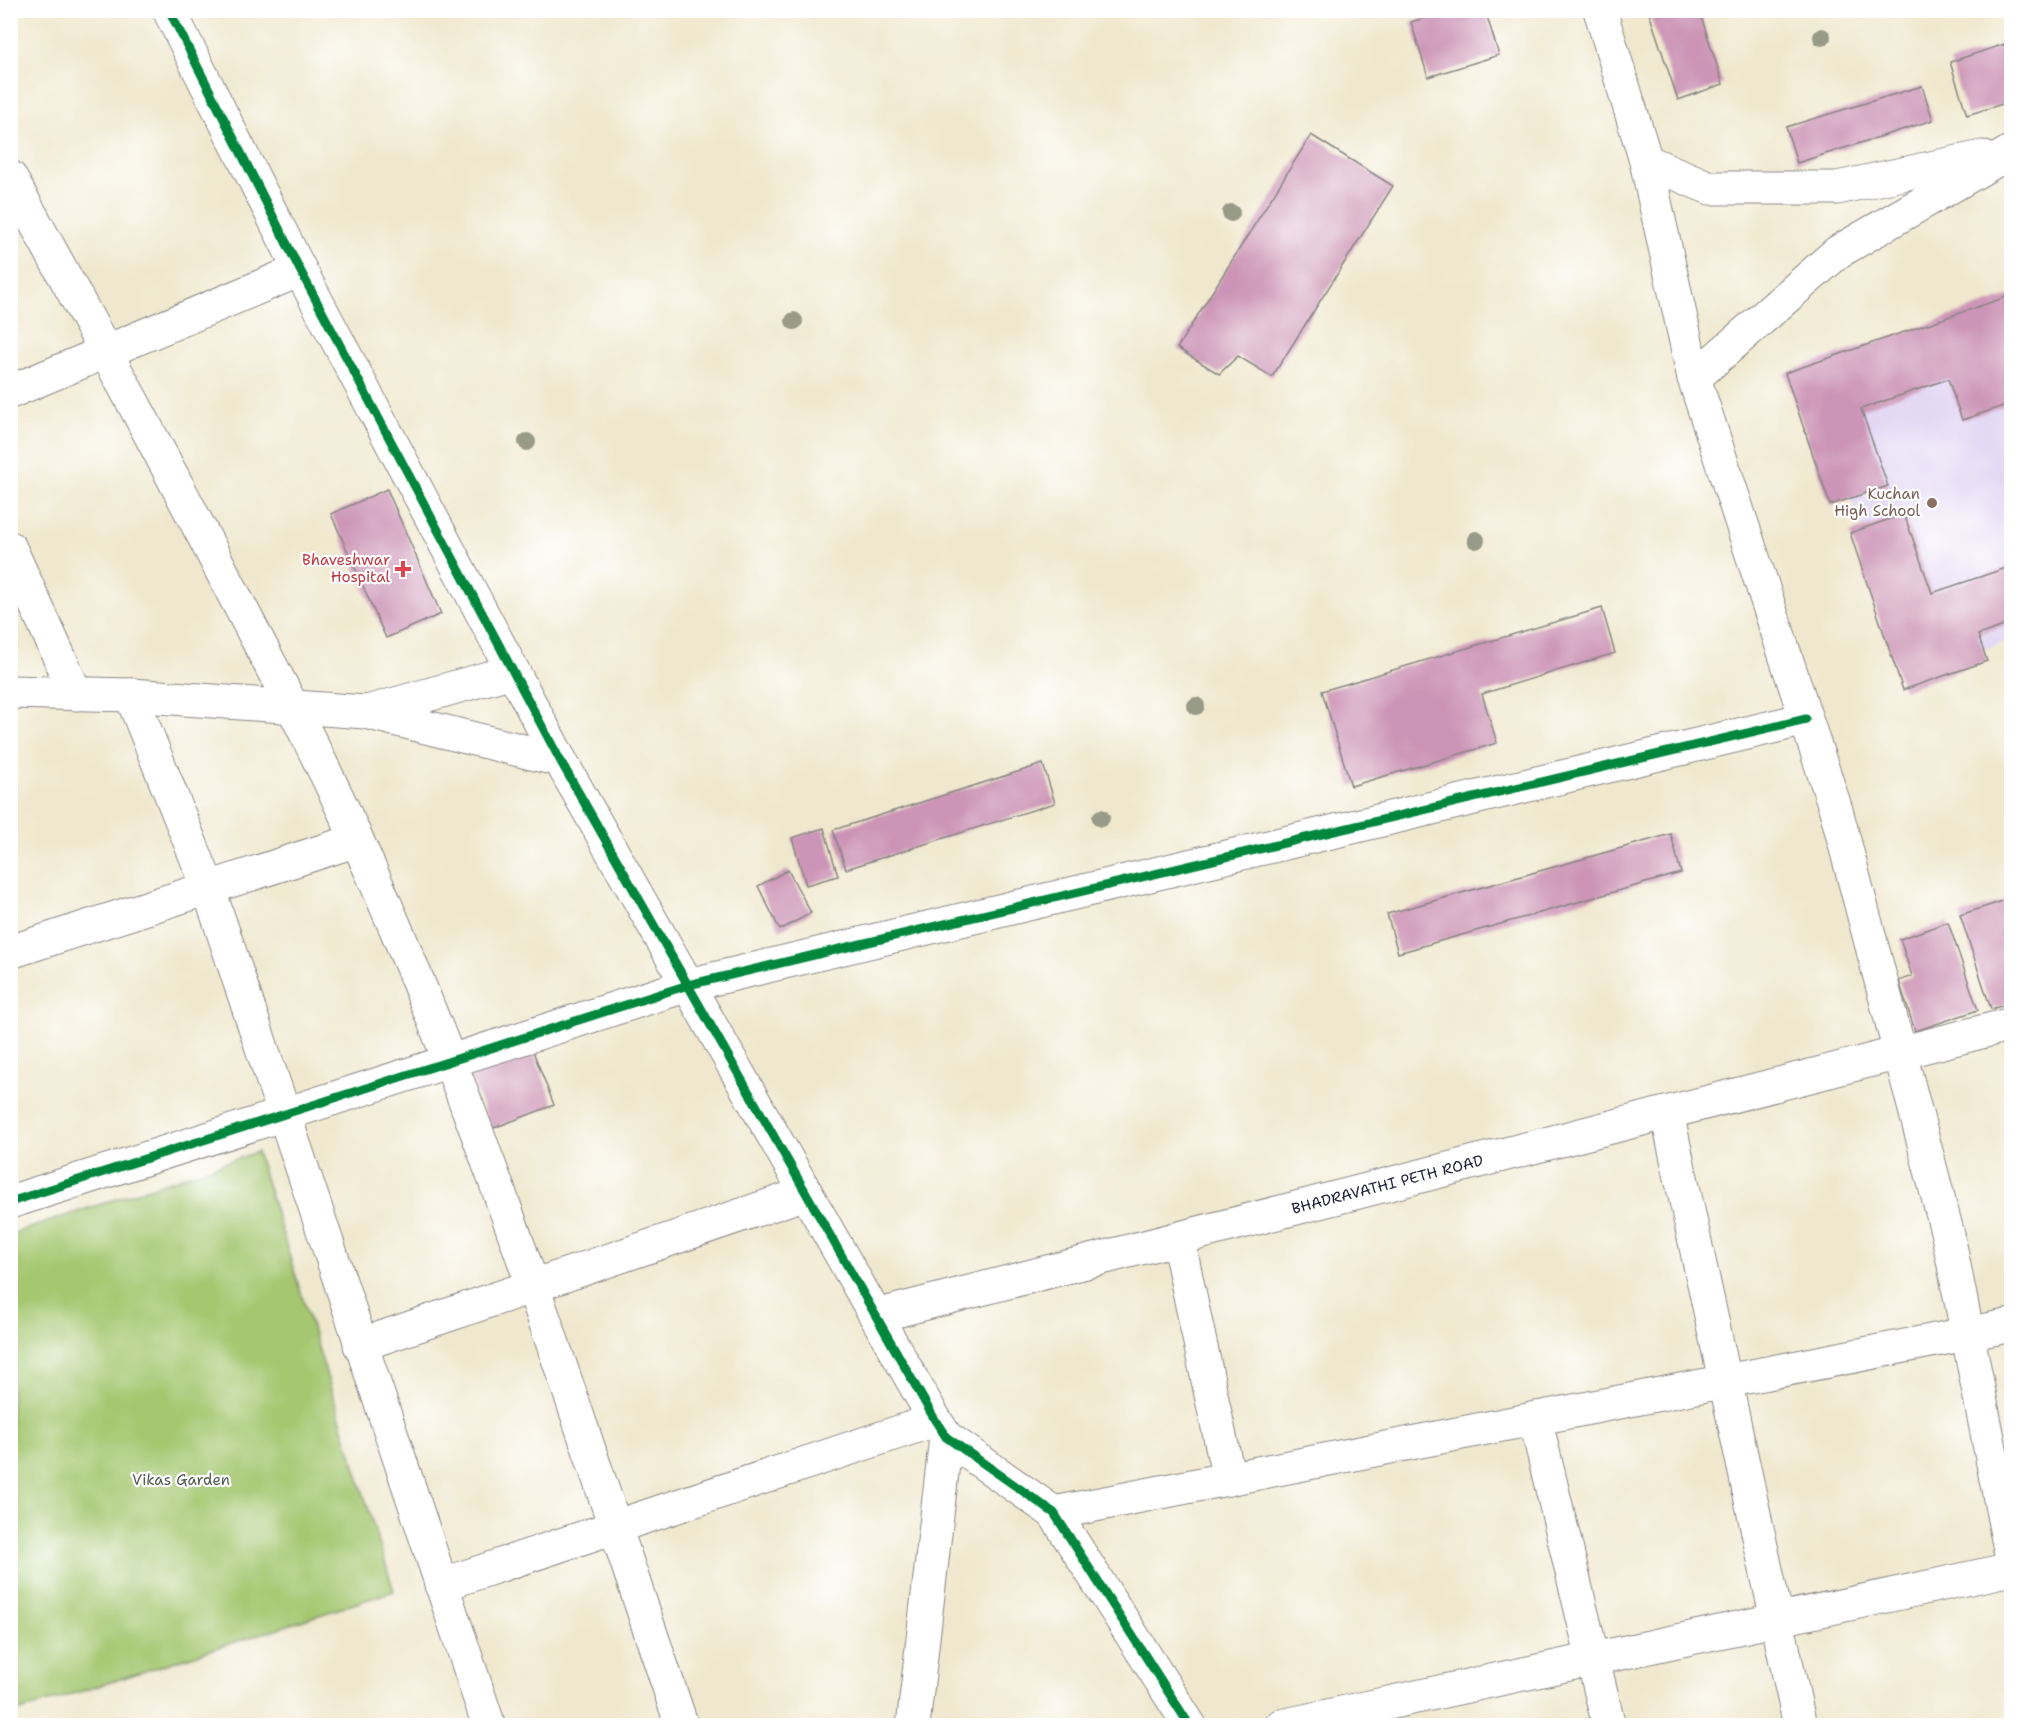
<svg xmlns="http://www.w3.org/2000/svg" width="2022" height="1736" viewBox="0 0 2022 1736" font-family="'Shantell Sans',sans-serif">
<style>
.built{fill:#e1d4f3}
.green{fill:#a4c770;stroke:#637456;stroke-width:1.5}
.building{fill:#cc94b6}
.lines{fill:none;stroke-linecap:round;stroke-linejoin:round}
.minor-casing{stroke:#898584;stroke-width:35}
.minor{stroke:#fff;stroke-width:33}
.cycleway-casing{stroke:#fff;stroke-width:13}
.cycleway{stroke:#00873e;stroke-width:9}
.tree{fill:#989b88}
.education-dot{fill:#8d6e63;stroke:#fff;stroke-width:2}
.health-dot{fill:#e0444e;stroke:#fff;stroke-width:2}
.labels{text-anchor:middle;stroke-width:4.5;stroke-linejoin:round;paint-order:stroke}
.education-label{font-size:15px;fill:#785e54;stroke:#fff;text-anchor:end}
.health-label{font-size:15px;fill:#be3a42;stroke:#fff;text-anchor:end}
.street-label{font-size:15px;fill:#22223b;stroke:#fff}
.park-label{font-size:15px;fill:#505c4e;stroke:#fff}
</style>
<rect width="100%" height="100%" fill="#fff"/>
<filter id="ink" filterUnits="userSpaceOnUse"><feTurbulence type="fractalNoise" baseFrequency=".0167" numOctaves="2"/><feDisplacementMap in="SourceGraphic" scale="12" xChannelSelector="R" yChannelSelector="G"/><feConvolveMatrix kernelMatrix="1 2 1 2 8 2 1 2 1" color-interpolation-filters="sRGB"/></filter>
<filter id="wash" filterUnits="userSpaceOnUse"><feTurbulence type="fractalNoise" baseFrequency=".008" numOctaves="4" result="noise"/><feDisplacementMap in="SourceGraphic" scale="24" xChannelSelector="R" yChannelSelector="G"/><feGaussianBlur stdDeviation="1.35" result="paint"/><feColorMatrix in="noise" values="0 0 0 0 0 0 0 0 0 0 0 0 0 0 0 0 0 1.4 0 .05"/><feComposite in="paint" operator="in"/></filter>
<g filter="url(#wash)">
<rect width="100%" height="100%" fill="#f0e8ce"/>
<path class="built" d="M2011 299V640L1913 674 1804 365Z"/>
<path class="green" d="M257 1152 394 1591 11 1714V1234Z"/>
<g id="blocks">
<path class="building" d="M1450 10H1485L1499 55 1428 77 1411 22Z
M1648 10H1699L1723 84 1678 100Z
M2005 44 2012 63V101L1967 115 1950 62Z
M1922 86 1933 120 1797 163 1786 127Z
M1311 135 1393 186 1272 377 1238 356 1219 374 1177 348Z
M2012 295V403L1962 420 1948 379 1861 409 1888 486 1830 505 1785 373Z
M387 489 441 614 386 638 331 514Z
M1904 514 1932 593 2012 566V623L1978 635 1987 661 1903 690 1850 533Z
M1602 608 1615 653 1482 694 1497 743 1351 786 1322 691Z
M1043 764 1055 803 846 869 833 830Z
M824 828 838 876 806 885 792 838Z
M1671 834 1681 873 1398 953 1387 914Z
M788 870 811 913 780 930 758 886Z
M2012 898V1003L1991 1009 1960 915Z
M1948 922 1978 1010 1915 1031 1899 981 1912 976 1900 939Z
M529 1041 554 1105 491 1129 466 1065Z"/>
</g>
</g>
<g filter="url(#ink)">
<use href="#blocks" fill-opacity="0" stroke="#898584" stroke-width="1.5"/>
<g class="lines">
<defs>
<g id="minor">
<path d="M169 10 300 270 560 760 935 1420 946 1437 1054 1513 1190 1726"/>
<path d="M1600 10 1646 161 1694 378 1836 810 1948 1235 2012 1560"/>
<path d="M1646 161 1710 188H1837L1982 157"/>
<path d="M10 177C86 314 160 451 231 589 274 672 319 755 357 840 487 1127 581 1428 682 1726"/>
<path d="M1694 378 1838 252 2012 151"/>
<path d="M10 392 300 270"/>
<path d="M10 548 76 694"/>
<path d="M10 692 131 695 365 712 560 760"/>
<path d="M131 695 208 887 489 1726"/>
<path d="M367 712 513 671"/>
<path d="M10 952 357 840"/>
<path d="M1667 1113 1800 1726"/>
<path d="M10 1202 688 985 1806 719"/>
<path d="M1178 1239 1229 1479"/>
<path id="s1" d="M876 1316 2012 1024"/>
<path d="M360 1345 806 1193"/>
<path d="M1535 1418 1609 1726"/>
<path d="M1054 1513 2012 1325"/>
<path d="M441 1585 935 1420"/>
<path d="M913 1726 946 1437"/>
<path d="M1281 1726 2012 1569"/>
</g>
</defs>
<use href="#minor" class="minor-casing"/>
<use href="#minor" class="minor"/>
<defs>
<path id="cycleway" d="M169 10 300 270 560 760 935 1420 946 1437 1054 1513 1190 1726
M10 1202 688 985 1806 719"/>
</defs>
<use href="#cycleway" class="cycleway-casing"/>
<use href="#cycleway" class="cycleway"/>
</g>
<g class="tree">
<circle cx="1822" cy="37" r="9"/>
<circle cx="1231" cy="213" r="9"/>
<circle cx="794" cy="321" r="9"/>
<circle cx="527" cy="442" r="9"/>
<circle cx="1476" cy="540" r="9"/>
<circle cx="1196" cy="706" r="9"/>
<circle cx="1101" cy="818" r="9"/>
</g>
</g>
<circle class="education-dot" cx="1932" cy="503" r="6"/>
<path class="health-dot" d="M400 560h6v6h6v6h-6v6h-6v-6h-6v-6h6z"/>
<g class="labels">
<g class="education-label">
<text x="1920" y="499">Kuchan<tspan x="1920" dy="17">High School</tspan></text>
</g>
<g class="health-label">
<text x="390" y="565">Bhaveshwar<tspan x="390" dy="17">Hospital</tspan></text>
</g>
<g class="street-label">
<text dy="5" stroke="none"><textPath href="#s1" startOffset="528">BHADRAVATHI PETH ROAD</textPath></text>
</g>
<g class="park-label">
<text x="181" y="1485">Vikas Garden</text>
</g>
</g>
<rect width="2022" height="1736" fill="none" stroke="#fff" stroke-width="36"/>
</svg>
